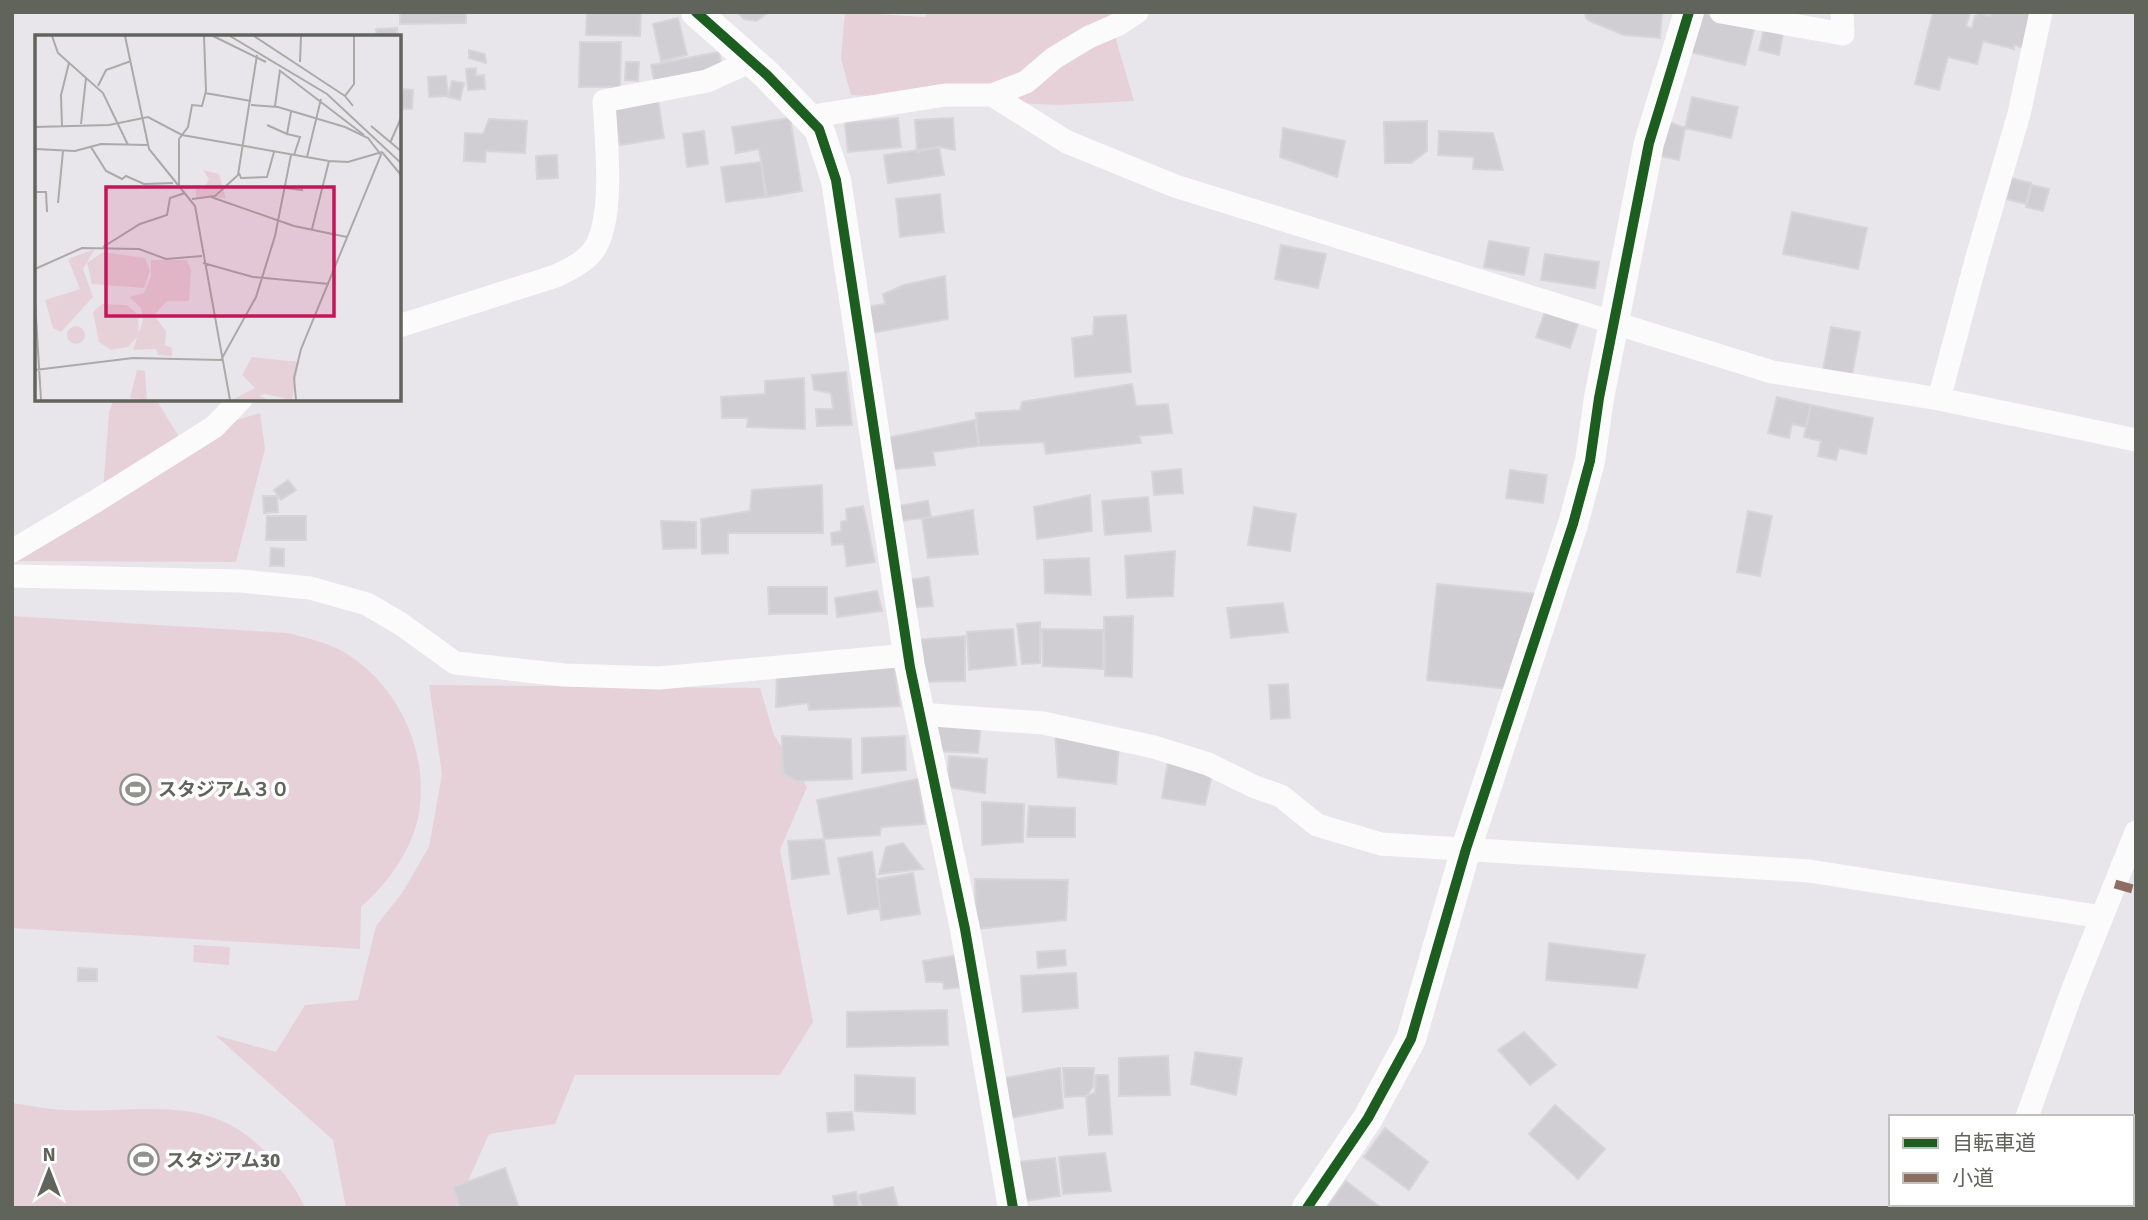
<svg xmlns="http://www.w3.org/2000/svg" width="2148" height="1220" viewBox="0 0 2148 1220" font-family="Signika,'Noto Sans JP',sans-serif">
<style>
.green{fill:#e7d1d8}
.building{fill:#d0ced2;stroke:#d7d5da;stroke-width:2}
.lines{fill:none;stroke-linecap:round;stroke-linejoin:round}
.minor{stroke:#fcfbfc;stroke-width:23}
.tertiary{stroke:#fcfbfc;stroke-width:30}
.quiet{stroke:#8d6e63;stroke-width:9;stroke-dasharray:18 9;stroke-linecap:butt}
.cycleway-casing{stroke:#fff;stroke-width:15}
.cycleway{stroke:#1b5e20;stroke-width:10}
.labels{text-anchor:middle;stroke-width:7;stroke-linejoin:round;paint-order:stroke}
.poi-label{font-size:19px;font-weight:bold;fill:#61645b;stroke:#fff;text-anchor:start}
.inset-road{fill:none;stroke:#abaaa8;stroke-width:2}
.view{fill:#c2185b;fill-opacity:0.15;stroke:#c2185b;stroke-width:3.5}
.inset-edge{fill:none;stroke:#61645b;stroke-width:3.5}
</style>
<rect width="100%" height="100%" fill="#e9e6eb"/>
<path class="green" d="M845 12 925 17 927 12H1108L1134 101 1059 105 851 95 841 59Z
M114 399H156L179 437 260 413 265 449 236 562 12 561 102 504 109 412Z
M12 616 288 633C310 639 335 644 353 658 403 693 430 758 418 818 411 852 386 885 361 907L360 949 12 928Z
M429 685 760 688 774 735 807 787 780 850 813 1022 780 1075H575L555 1124 489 1134 456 1208H346L333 1140 215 1035 276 1052 305 1005 358 1000 376 926 402 893 429 847 442 774Z
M194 945 230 947 229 965 193 962Z
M12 1103C30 1105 48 1110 66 1110 146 1114 216 1089 275 1163 286 1176 298 1191 305 1208H12Z"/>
<path class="building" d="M400 12H466V23L400 24Z
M587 12H641L640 36 586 35Z
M737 12H769L756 21 744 19Z
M1585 12H1662L1660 38 1624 35 1590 21 1586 18Z
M1700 12 1755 26 1745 65 1690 52Z
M1933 12 1970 13 1966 26 1972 28 1975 16H1977L1978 13 1990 16 1991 12H2032L2023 48 2014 45V49L1983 41 1977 64 1948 57 1939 90 1915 84Z
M678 18 687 55 661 61 653 24Z
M1765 25 1784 29 1779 55 1759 50Z
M397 28V37H377L376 29Z
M580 42H621L620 87H579Z
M469 50 485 54 486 63 469 58Z
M719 52 723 71 655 84 651 65Z
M626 62H639L638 81 625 80Z
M476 68V76L484 75 485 89 468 90 466 69Z
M446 76 448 96 429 97 428 77Z
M452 81 464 83 460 100 448 97Z
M401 89 413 90 412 109H401Z
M1692 97 1738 107 1731 138 1685 128Z
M658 100 664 138 620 145 613 107Z
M790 118 802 191 767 197 759 149 736 153 732 127Z
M898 118 901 147 848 152 845 123Z
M953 118 955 150 939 147 917 152 915 120Z
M489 119 527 121 525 153 486 151 485 162 464 161 465 133 483 134Z
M1664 120 1685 128 1679 160 1656 155Z
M1427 121V151L1411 163H1385L1384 122Z
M1283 128 1345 141 1337 177 1280 157Z
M704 131 708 164 687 167 683 134Z
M1439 131 1493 133 1503 170 1473 169 1474 157 1438 155Z
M939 147 944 175 888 183 884 155Z
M557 155 558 178 537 179 536 156Z
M761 162 765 197 726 202 721 167Z
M2011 178 2031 183 2026 204 2006 199Z
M2032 185 2049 189 2043 211 2026 207Z
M940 194 944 232 900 237 896 199Z
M1792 212 1867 228 1858 269 1783 254Z
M1489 241 1529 248 1524 275 1484 267Z
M1281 245 1326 254 1318 288 1275 279Z
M1545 254 1599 262 1595 288 1541 280Z
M945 276 948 319 871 333 867 307 885 304 883 294 904 285Z
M1545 312 1578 324 1570 348 1536 337Z
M1126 315 1131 372 1075 377 1072 338 1093 335 1094 317Z
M1831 327 1860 332 1852 375 1823 370Z
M846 372 852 425 817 426 816 409H833L831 393 814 390 812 375Z
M804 378 805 429 747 427 748 418H722L721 397 765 394V381Z
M1132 384 1136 406 1168 404 1172 433 1139 436 1141 443 1046 454 1044 442 979 446 976 413 1020 410 1022 402Z
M1777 397 1811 405 1806 427 1792 424 1789 438 1768 433Z
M1811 405 1873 418 1866 454 1839 448 1836 460 1818 456 1821 441 1804 437Z
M975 420 979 446 933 452 935 465 888 470 886 438Z
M1181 469 1183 493 1154 495 1152 472Z
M1510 470 1547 475 1543 503 1506 498Z
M288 480 296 490 281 500 274 490Z
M822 485 823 533H728V553L702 554 701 519 750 511 752 490Z
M1090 495 1092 531 1037 539 1034 507Z
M263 496H277L278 512 264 513Z
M1148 497 1151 531 1105 535 1102 501Z
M928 501 931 517 900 521 898 506Z
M863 506 875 562 847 566 844 544 832 545 831 533 841 531V522L847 520 846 509Z
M1254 507 1296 514 1290 551 1248 545Z
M973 510 978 554 928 558 922 519Z
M1748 511 1772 516 1760 576 1737 572Z
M267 516H306V540H266Z
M661 521 696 522V548L663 549Z
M271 548 284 549V566H270Z
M1175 551 1173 596 1127 598 1125 556Z
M1089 558 1091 595 1045 593 1044 560Z
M929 577 933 606 905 608 901 581Z
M1437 584 1549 595 1508 689 1427 680Z
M768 587H827V614H769Z
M877 591 882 611 837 617 835 598Z
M1283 603 1288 632 1231 638 1227 608Z
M1133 616 1132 677 1105 676 1104 617Z
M1040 622V663L1022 664 1017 624Z
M1013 629 1016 665 969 670 967 632Z
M1042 629 1103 630V669L1043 666Z
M965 636V681L919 682 916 640Z
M894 667 900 706 809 710 808 703 776 707 777 669Z
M1288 684 1290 718 1271 719 1269 685Z
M937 718 981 723 978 753 936 751Z
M1055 731 1119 745 1116 784 1058 777Z
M782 736 851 739 852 779 796 781 783 773Z
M905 736 906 770 862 773V738Z
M949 756 987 759 985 793 947 787Z
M1168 761 1212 774 1205 805 1162 798Z
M918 779 925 824 881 827 880 835 824 839 817 800Z
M982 802 1024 804 1023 842 982 845Z
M1029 806 1075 808V837H1027Z
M824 839 829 874 792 879 788 841Z
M903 843 923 869 879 874 886 847Z
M872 852 880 908 848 914 838 858Z
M913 873 920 914 881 920 877 879Z
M975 879 1068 880 1066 920 976 929Z
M1549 943 1645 955 1637 988 1546 980Z
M1065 950 1066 965 1038 968 1037 952Z
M959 955 962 987 944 989 943 982H926L923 961Z
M78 968 97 969V981H78Z
M1076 973 1078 1008 1023 1012 1021 976Z
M947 1010 948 1045 847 1047V1012Z
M1524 1032 1556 1065 1530 1085 1498 1050Z
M1195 1052 1242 1058 1236 1095 1191 1084Z
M1168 1056 1170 1095 1119 1096V1058Z
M1060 1068 1063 1108 1010 1118 1005 1078Z
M1063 1068H1094L1093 1087 1086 1096 1065 1097Z
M855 1075 915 1078V1114L855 1111Z
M1096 1075H1108L1112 1134 1089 1135 1086 1096 1095 1093Z
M1555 1105 1605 1149 1578 1179 1529 1134Z
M852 1112 854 1130 828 1132 827 1113Z
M1385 1128 1428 1162 1409 1190 1364 1157Z
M1105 1153 1111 1191 1063 1194 1059 1157Z
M1055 1158 1060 1196 1024 1201 1019 1162Z
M505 1168 519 1208H460L453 1187Z
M1346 1181 1381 1208H1326Z
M893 1187 898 1208H862L859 1195Z
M856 1192 859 1208H835L833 1196Z"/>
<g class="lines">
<path class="minor" d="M1721 12 1843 34 1842 12
M992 95 1067 142 1175 186 1772 372 1939 399 2136 440
M807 117 945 95H992L1026 82 1054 58 1089 37 1119 24 1137 12
M399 326 556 276C570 269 586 262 595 248 615 215 606 139 604 101L707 81 751 61
M1939 399 1977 257 2019 114 2041 12
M12 551 96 501 214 427 241 399
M12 576 241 581 310 588 367 604 401 624 455 663 564 675 659 678 908 655
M919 714 1043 723 1154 747 1208 764 1255 787 1281 796 1317 825 1381 844 1809 871 2102 917
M2027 1117 2071 994 2136 832
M1994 1208 1996 1204"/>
<path class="tertiary" d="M696 12 767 75 819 129 836 180 910 667 965 929 1013 1208
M1307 1208 1368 1118 1411 1039 1466 849 1573 524 1590 461 1599 398 1649 143 1689 12"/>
<path class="quiet" d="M2115 884 2136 890"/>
<defs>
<path id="cycleway" d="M696 12 767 75 819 129 836 180 910 667 965 929 1013 1208
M1307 1208 1368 1118 1411 1039 1466 849 1573 524 1590 461 1599 398 1649 143 1689 12"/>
</defs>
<use href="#cycleway" class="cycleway-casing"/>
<use href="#cycleway" class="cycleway"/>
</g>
<defs>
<symbol id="stadium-ring" viewBox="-11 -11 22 22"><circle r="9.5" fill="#fff" stroke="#91928d" stroke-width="1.5"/><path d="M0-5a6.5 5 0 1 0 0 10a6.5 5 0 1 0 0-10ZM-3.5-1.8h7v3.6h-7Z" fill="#91928d"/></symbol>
</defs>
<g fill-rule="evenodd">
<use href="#stadium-ring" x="118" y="772" width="35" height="35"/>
<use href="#stadium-ring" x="126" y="1142" width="35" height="35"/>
</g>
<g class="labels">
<g class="poi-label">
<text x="158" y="796">スタジアム３０</text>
<text x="166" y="1167">スタジアム30</text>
</g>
</g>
<g transform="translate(35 35)">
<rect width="366" height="366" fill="#e9e6eb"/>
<path d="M168 135 184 139 191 163 161 162V153L169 154 174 144ZM60 214 48 234 58 262 26 297 18 293 10 265 45 254 33 224ZM68 217 110 223 115 236 109 253 57 249 52 228ZM116 225H152L156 236 154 266H132L119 280 131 296 130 310 137 313V321L123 320 121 314 98 315 108 285 106 273 94 262 109 258 116 242ZM67 269 92 270 103 280 104 300 93 312 76 315 64 307 58 277ZM32 300a9 9 0 1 1 18 0a9 9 0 1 1-18 0ZM217 322 264 327 257 365 230 359 224 360 232 365H197L220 353 207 340ZM102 335 110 336 112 365 95 363Z" fill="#e7d1d8"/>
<path class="inset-road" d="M17 1 23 18 68 58 93 110M90 1 114 114 160 171 195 365M178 1 231 27M195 1 292 59 366 128M219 1 310 61M265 27 266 1M244 35 329 100M63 51 71 35 96 26M170 58 216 66M216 70 243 72 310 92 333 103 346 120 266 314 259 343 261 365M240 71 245 35M318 71 310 61 319 49V1M46 89 51 43M232 90 252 99 256 77M27 91 26 60 34 28M336 91 366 116M0 92 74 90 113 82 147 100 294 126 313 127 347 117M252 99 265 102 259 120M355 108 366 83M56 112 71 136 87 144 91 141 109 149 138 148M0 114 40 116 66 109 112 110M347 117 366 140M272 122 286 64M204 138 206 143 232 142 239 117M144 153V104L153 92 157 70 167 71 171 56 169 1M250 153 267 155 266 151M0 157H11L12 177M176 162 259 191 312 202M157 164 180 161 203 140 222 20M23 168 28 116M277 194 294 126M68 212 105 189 132 180 135 163 150 158M168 228 218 242 294 249M0 234 47 213 104 214 131 224 167 221M0 266 6 365M0 335 98 323 186 325 221 262 240 201 256 120"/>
<path class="view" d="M71 152H299V281H71Z"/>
<rect width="366" height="366" class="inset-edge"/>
</g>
<rect width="2148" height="1220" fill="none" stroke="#61645b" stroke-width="28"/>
<rect x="1889" y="1115" width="245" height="91" fill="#ffffff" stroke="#c0c1bd" stroke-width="2"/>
<rect x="1903" y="1138" width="35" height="10" fill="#1b5e20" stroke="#c0c1bd" stroke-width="2"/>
<text x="1952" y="1150" font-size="21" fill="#61645b">自転車道</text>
<rect x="1903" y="1173" width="35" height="10" fill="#8d6e63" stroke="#c0c1bd" stroke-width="2"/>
<text x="1952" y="1185" font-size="21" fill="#61645b">小道</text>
<g transform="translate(49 1171)" stroke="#ffffff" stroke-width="5" paint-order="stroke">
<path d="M0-5L12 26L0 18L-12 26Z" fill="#61645b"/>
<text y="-10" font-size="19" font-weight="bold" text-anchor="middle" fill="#61645b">N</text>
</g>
</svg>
